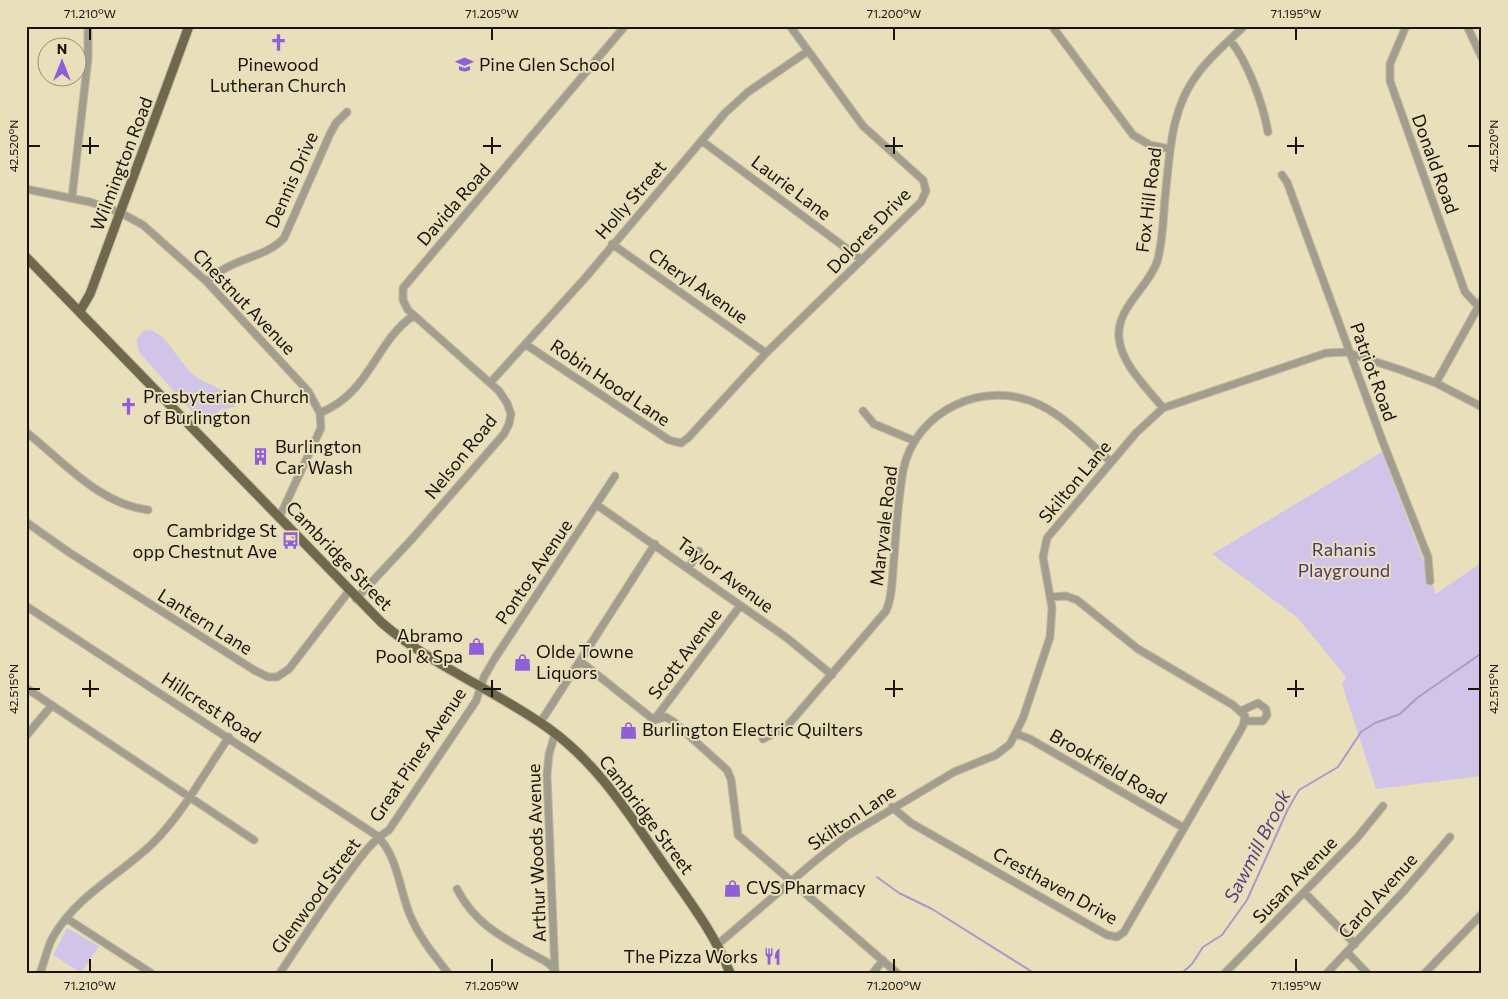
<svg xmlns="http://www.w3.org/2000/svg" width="1508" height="999" viewBox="0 0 1508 999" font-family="Commissioner,sans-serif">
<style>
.green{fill:#d0c5e9}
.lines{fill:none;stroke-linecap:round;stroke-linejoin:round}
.stream{stroke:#aa99cb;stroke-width:2}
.minor-casing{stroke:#c3ba9b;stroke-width:9}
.major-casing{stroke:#c3ba9b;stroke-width:11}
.minor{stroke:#a29e8f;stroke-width:7}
.major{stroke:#6f684c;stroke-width:9}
.ticks{fill:none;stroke:#181407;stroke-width:2}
.labels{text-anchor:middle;stroke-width:4;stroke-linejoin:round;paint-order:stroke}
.poi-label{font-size:18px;fill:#181407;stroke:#e9dfbb;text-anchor:start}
.street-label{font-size:18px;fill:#181407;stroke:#e9dfbb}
.park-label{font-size:18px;fill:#4d3472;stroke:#e9dfbb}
.water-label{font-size:19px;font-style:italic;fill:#594180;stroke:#e9dfbb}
.neatline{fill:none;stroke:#181407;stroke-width:2}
.ticks-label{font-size:12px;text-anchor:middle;fill:#181407}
</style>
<rect width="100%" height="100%" fill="#e9dfbb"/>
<path class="green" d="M151 330C170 338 178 362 194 375 207 386 231 388 235 407L220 410 210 418 196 416 140 353 136 341 143 331Z
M1382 452 1436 594 1482 562V776L1376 789 1342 684 1346 677 1298 618 1212 554Z
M67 928 99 946 81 973 53 955Z"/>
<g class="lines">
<path class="stream" d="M877 877 899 893 932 909 1034 973
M1182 973 1192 964 1203 947 1222 935 1247 900 1288 809 1299 790 1338 767 1361 732 1375 723 1400 714 1417 698 1482 653"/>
<defs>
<path id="minor" d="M1052 26 1133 135 1150 145 1170 149
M1406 26 1390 64V81L1465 292 1478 306
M1467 26 1482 58
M1230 40C1248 62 1263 104 1268 132
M702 141 862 260
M1282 175 1287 182 1384 445 1428 557 1430 581
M26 189 90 202 121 213 143 225 207 282 308 391 320 413 321 428 279 518
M72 197 88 59V26
M612 244 766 353
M207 282C231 257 265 259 284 238L330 134 336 123 347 112
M525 344 669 440 681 443 688 438 766 353 921 202 926 191 923 180 863 126 790 26
M490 383 586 277 725 113 748 92 808 51
M1436 383 1482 300
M1163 408C1148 389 1121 364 1119 338 1116 308 1148 288 1157 262 1163 242 1163 219 1165 198 1170 154 1170 108 1199 72 1212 55 1229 41 1244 26
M863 411 874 424 915 441
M320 413C371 392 375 342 413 316
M26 432C63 461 99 504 148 510
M597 505 787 638 832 675
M26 522 70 553 254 670 268 677H277L289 669 349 591
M689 567 699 551
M356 599 412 539 504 434 509 424 511 414 507 403 499 391 408 310 403 300V288L625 26
M26 606 376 835C398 855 399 889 410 915 419 937 433 954 448 973
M580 661 654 720
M26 688 254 840
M1241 711 1258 703 1266 709 1267 715 1263 721H1245
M654 720 666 717 674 722 727 770 731 779 738 835 897 973
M654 720 740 606
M540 723 655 544
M555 734 549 754 547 775 555 973
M1017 734 1030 739 1184 828
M26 736 52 705
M763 739 787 726 886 611C893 595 892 576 894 559 896 530 898 500 903 471 915 410 985 378 1040 405 1067 418 1089 443 1111 462
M892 807 911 823 1107 935 1117 937 1124 932 1243 726 1245 716 1233 705 1138 649 1077 600 1066 596 1050 597
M457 889C474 922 498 935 530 953 540 959 549 961 555 971
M1305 893 1355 944
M66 918 151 973
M717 945 815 861 847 836 954 772 996 755 1010 744 1023 718 1050 637 1052 608 1043 557 1047 538 1136 433 1163 408 1326 353 1346 352 1401 370 1436 383 1482 407
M1347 952 1367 973
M40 973C45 961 47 947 53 937 77 895 120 875 153 843 183 813 205 772 229 737
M280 973C301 941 322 909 345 878 358 861 370 842 389 830L476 701 484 677 495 658 615 476
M873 973 883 960
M1225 973 1357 838 1383 806
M1327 973 1404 891 1450 837
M1425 973 1482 914"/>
<path id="major" d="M26 257 382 623C432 666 495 690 548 728 599 764 632 819 667 869 691 903 715 935 730 973
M80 311 90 294 189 26"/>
</defs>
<use href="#minor" class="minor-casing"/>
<use href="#major" class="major-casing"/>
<use href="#minor" class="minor"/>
<use href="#major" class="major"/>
</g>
<path class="ticks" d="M90 28V40M492 28V40M894 28V40M1296 28V40M90 137V154M492 137V154M894 137V154M1296 137V154M28 146H40M82 146H99M483 146H501M885 146H903M1287 146H1304M1468 146H1480M90 680V697M492 680V697M894 680V697M1296 680V697M28 689H40M82 689H99M483 689H501M885 689H903M1287 689H1304M1468 689H1480M90 959V972M492 959V972M894 959V972M1296 959V972"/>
<defs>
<symbol id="church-bare" viewBox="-9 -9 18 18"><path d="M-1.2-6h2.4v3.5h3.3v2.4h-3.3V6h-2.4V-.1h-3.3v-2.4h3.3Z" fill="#905fd8" stroke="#e9dfbb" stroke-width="2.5" paint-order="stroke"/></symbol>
<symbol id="school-bare" viewBox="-9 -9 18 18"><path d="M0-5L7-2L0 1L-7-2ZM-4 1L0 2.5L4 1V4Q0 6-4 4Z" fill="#905fd8" stroke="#e9dfbb" stroke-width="2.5" paint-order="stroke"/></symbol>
<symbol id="building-bare" viewBox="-9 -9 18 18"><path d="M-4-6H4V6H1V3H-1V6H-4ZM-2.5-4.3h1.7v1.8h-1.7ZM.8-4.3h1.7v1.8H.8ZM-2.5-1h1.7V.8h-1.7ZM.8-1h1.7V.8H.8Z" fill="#905fd8" stroke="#e9dfbb" stroke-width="2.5" paint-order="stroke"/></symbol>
<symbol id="bus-bare" viewBox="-9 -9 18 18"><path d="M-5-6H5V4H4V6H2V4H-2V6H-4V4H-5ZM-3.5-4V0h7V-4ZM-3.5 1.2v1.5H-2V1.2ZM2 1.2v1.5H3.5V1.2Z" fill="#905fd8" stroke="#e9dfbb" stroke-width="2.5" paint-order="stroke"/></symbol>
<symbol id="shop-bare" viewBox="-9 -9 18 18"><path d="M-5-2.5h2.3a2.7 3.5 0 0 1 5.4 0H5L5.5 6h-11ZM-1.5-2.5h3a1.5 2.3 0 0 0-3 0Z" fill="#905fd8" stroke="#e9dfbb" stroke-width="2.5" paint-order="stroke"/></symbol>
<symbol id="restaurant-bare" viewBox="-9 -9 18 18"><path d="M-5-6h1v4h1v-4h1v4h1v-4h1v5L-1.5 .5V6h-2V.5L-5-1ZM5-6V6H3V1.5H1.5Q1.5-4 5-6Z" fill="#905fd8" stroke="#e9dfbb" stroke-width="2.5" paint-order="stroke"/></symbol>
</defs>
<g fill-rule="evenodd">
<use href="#church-bare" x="266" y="30" width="25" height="25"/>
<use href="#school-bare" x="452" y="52" width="25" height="25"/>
<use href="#church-bare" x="116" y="394" width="25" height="25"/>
<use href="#building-bare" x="248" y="444" width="25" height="25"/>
<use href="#bus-bare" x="278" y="528" width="25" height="25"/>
<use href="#shop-bare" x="464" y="634" width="25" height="25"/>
<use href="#shop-bare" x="510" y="650" width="25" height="25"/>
<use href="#shop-bare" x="616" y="718" width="25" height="25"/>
<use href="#shop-bare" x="720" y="876" width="25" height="25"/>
<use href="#restaurant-bare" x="760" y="944" width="25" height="25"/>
</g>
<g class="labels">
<g class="poi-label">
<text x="278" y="71" text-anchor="middle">Pinewood<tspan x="278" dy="21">Lutheran Church</tspan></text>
<text x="479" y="71">Pine Glen School</text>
<text x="143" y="403">Presbyterian Church<tspan x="143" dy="21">of Burlington</tspan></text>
<text x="275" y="453">Burlington<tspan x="275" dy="21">Car Wash</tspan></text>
<text x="277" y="537" text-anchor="end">Cambridge St<tspan x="277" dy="21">opp Chestnut Ave</tspan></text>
<text x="463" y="642" text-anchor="end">Abramo<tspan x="463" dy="21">Pool &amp; Spa</tspan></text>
<text x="536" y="658">Olde Towne<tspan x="536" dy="21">Liquors</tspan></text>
<text x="642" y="736">Burlington Electric Quilters</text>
<text x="746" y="894">CVS Pharmacy</text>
<text x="758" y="963" text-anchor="end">The Pizza Works</text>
</g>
<g class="street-label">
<text transform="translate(122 164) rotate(-69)" y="6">Wilmington Road</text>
<text transform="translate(1435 164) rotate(70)" y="6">Donald Road</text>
<text transform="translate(292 180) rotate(-66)" y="6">Dennis Drive</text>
<text transform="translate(791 188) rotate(37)" y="6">Laurie Lane</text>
<text transform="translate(631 200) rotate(-49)" y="6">Holly Street</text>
<text transform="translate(1149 200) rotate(-83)" y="6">Fox Hill Road</text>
<text transform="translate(454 205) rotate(-49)" y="6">Davida Road</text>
<text transform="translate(869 231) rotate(-46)" y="6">Dolores Drive</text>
<text transform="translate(698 286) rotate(35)" y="6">Cheryl Avenue</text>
<text transform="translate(244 302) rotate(46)" y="6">Chestnut Avenue</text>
<text transform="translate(1373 372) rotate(70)" y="6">Patriot Road</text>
<text transform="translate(610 383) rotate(34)" y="6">Robin Hood Lane</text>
<text transform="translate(461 457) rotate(-51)" y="6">Nelson Road</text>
<text transform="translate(1075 482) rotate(-50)" y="6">Skilton Lane</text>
<text transform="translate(884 526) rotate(-83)" y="6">Maryvale Road</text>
<text transform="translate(339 556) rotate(46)" y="6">Cambridge Street</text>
<text transform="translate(534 572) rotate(-56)" y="6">Pontos Avenue</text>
<text transform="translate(725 575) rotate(36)" y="6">Taylor Avenue</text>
<text transform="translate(205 622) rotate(32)" y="6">Lantern Lane</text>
<text transform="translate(685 654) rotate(-53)" y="6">Scott Avenue</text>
<text transform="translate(211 708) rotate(33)" y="6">Hillcrest Road</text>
<text transform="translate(418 755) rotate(-56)" y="6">Great Pines Avenue</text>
<text transform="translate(1108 767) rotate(30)" y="6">Brookfield Road</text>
<text transform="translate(646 815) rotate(53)" y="6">Cambridge Street</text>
<text transform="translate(852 818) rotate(-34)" y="6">Skilton Lane</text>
<text transform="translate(537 853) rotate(-92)" y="6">Arthur Woods Avenue</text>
<text transform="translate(1295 880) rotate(-46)" y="6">Susan Avenue</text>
<text transform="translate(1055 886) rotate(29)" y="6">Cresthaven Drive</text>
<text transform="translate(316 896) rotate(-54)" y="6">Glenwood Street</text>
<text transform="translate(1378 896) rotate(-48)" y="6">Carol Avenue</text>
</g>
<g class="park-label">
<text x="1344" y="556">Rahanis<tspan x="1344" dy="21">Playground</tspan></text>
</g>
<g class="water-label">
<text transform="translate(1257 846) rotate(-63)" y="7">Sawmill Brook</text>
</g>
</g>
<rect width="1508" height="999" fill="none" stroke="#e9dfbb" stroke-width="55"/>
<g transform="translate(62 62)"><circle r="24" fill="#e9dfbb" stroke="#958e73"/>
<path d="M0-4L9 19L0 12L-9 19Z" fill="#905fd8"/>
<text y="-8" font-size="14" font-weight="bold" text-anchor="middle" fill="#181407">N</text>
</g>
<rect x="28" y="28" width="1452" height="944" class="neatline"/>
<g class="ticks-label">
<text x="90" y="18">71.210°W</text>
<text x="492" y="18">71.205°W</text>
<text x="894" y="18">71.200°W</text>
<text x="1296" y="18">71.195°W</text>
<text transform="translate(14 146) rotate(-90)" y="4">42.520°N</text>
<text transform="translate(1494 146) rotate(-90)" y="4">42.520°N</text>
<text transform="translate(14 689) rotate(-90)" y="4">42.515°N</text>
<text transform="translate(1494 689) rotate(-90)" y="4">42.515°N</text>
<text x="90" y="990">71.210°W</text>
<text x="492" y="990">71.205°W</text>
<text x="894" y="990">71.200°W</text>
<text x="1296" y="990">71.195°W</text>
</g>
</svg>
